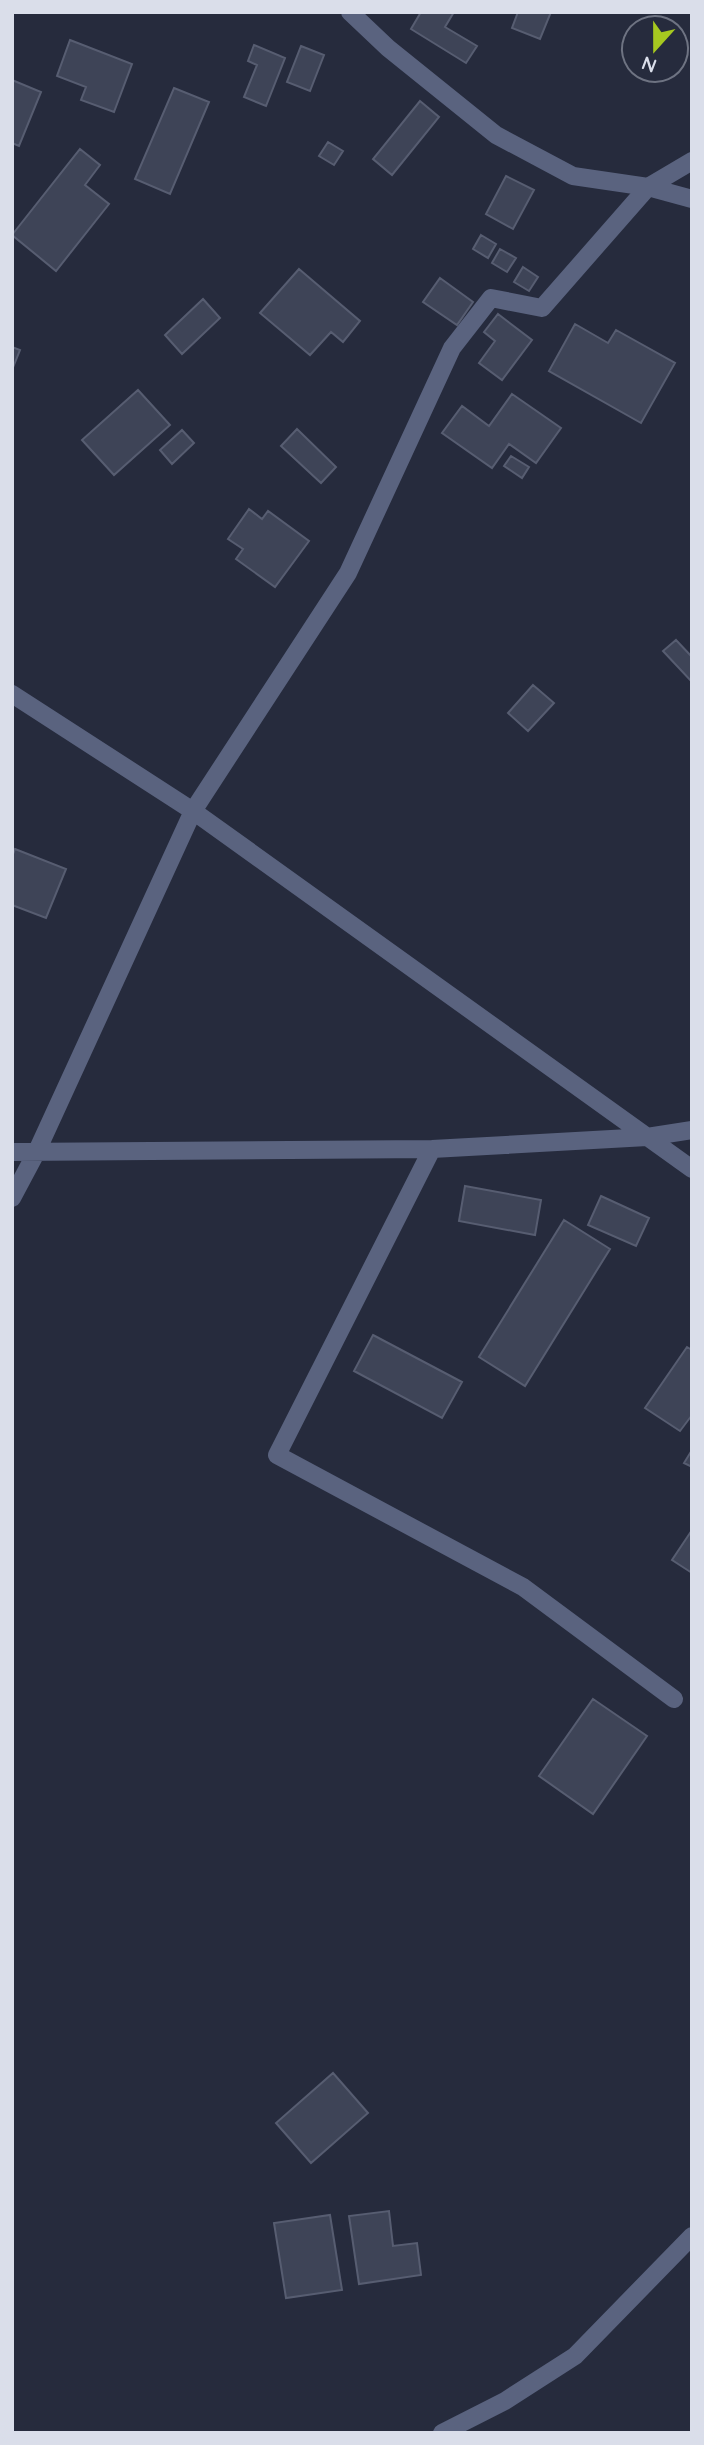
<svg xmlns="http://www.w3.org/2000/svg" width="704" height="2445" viewBox="0 0 704 2445" font-family="Quicksand,sans-serif">
<style>
.building{fill:#3e4457;stroke:#575d71;stroke-width:2}
.lines{fill:none;stroke-linecap:round;stroke-linejoin:round}
.minor{stroke:#5a637f;stroke-width:18}
</style>
<rect width="100%" height="100%" fill="#262b3d"/>
<path class="building" d="M421 12H454L445 27 477 46 466 63 411 29Z
M518 12H551L540 39 512 28Z
M70 40 132 64 114 112 81 100 86 87 57 76Z
M254 45 285 58 266 106 244 97 257 65 248 61Z
M301 46 324 55 310 91 287 82Z
M12 80 41 92 19 146 12 143Z
M174 88 209 102 170 194 135 179Z
M420 101 439 117 392 175 373 159Z
M328 142 343 151 334 165 319 156Z
M80 149 100 165 85 185 109 204 56 271 12 235Z
M506 176 534 190 513 229 486 214Z
M481 235 496 244 488 258 473 249Z
M500 249 516 258 507 272 492 263Z
M523 267 538 277 529 291 514 282Z
M299 269 360 321 343 342 331 332 310 355 260 313Z
M440 278 473 302 457 325 423 302Z
M203 299 220 318 182 354 165 335Z
M498 314 532 340 502 380 479 363 495 341 484 332Z
M575 324 608 343 616 330 675 363 641 423 549 371Z
M12 347 20 350 12 370Z
M138 390 170 425 114 475 82 440Z
M512 394 561 428 536 463 509 444 492 468 442 433 462 406 489 426Z
M297 429 336 467 321 483 281 446Z
M182 430 194 443 172 464 160 450Z
M511 456 529 467 522 478 504 466Z
M249 509 262 519 268 511 309 541 275 587 236 559 243 549 228 539Z
M676 640 692 657V682L663 651Z
M533 685 554 703 528 731 508 713Z
M15 849 66 869 46 918 12 905V857Z
M465 1186 541 1200 535 1235 459 1221Z
M601 1196 649 1218 636 1246 588 1225Z
M564 1220 610 1249 525 1386 479 1357Z
M373 1335 462 1382 442 1418 354 1371Z
M687 1347 692 1350V1415L680 1431 645 1408Z
M692 1450V1467L684 1463Z
M692 1530V1573L672 1560Z
M593 1699 647 1736 593 1814 539 1776Z
M333 2073 368 2113 311 2163 276 2123Z
M389 2211 393 2246 417 2243 421 2275 359 2284 349 2216Z
M330 2215 342 2290 286 2298 274 2223Z"/>
<g class="lines">
<path class="minor" d="M350 12 388 48 496 135 573 176 648 187 692 199
M12 694 193 811 692 1169
M432 1149 277 1455 523 1587 674 1699
M12 1152 432 1149 647 1137 692 1130
M12 1198 37 1151 193 811 348 573 452 348 491 298 542 308 648 187 692 161
M442 2433 505 2401 575 2356 692 2236"/>
</g>
<rect width="704" height="2445" fill="none" stroke="#dadeea" stroke-width="28"/>
<g transform="translate(655 49) rotate(201)"><circle r="33" fill="#262b3d" stroke="#6e7382" stroke-width="2"/>
<path d="M0-5L12 26L0 18L-12 26Z" fill="#a6c820"/>
<text y="-10" font-size="19" font-weight="bold" text-anchor="middle" fill="#dadeea">N</text>
</g>
</svg>
